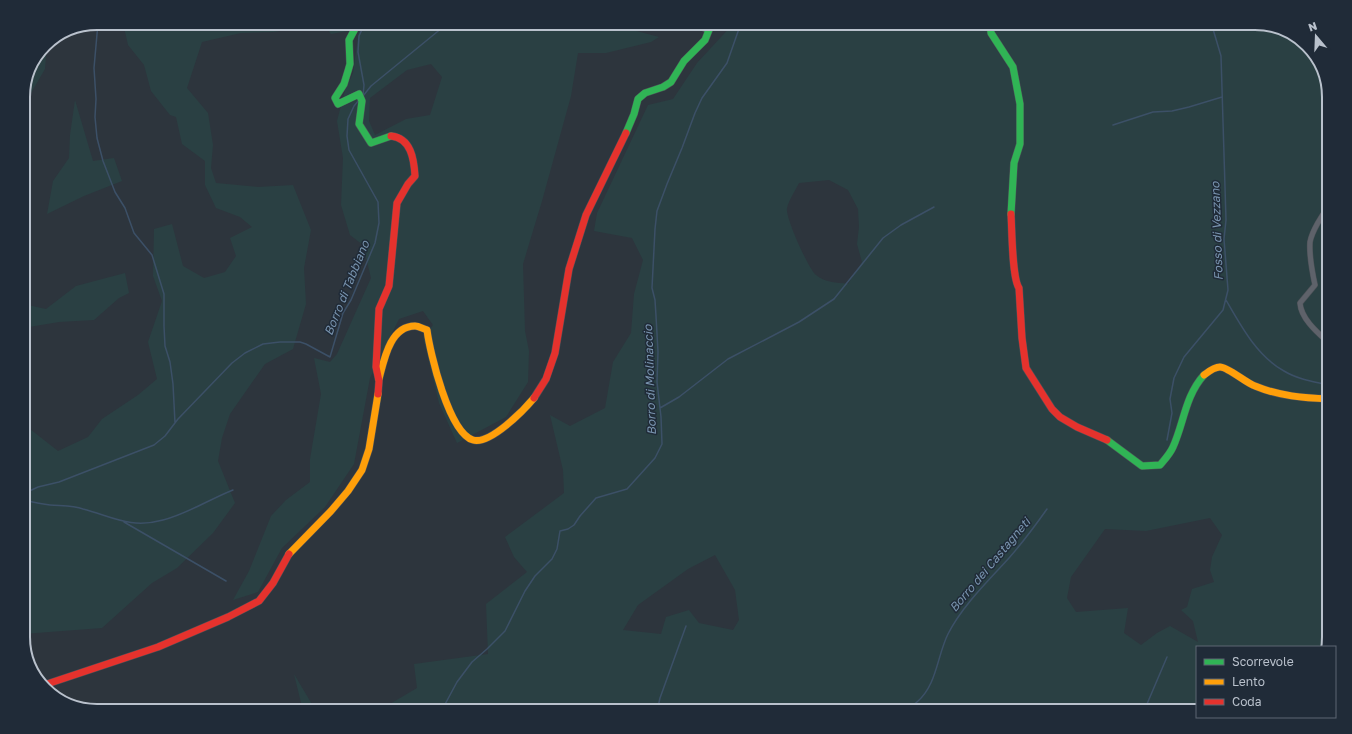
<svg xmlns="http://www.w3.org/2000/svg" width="1352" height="734" viewBox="0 0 1352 734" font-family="'Golos Text',sans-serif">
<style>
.green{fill:#2a4043;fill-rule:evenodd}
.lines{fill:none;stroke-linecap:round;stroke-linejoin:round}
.stream{stroke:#3c5067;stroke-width:1.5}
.street-casing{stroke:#4c5157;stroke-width:6}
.fast-casing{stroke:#4c5157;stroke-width:8}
.slow-casing{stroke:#4c5157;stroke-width:8}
.jam-casing{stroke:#4c5157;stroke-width:8}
.street{stroke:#5e626a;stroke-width:5}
.fast{stroke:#30b455;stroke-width:7}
.slow{stroke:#ff9f0a;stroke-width:7}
.jam{stroke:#e5322d;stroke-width:7}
.labels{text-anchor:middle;stroke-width:3;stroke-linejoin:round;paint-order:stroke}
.water-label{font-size:12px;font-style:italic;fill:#7994af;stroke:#202b38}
.rim{fill:none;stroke:#b9c1cc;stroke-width:2}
</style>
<rect width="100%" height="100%" fill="#2d353d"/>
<path class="green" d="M123 23H293L290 29 274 32 241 33 202 42 187 88 208 113 213 145 211 168 216 183 258 187 293 185 311 230 304 268 306 304 293 349 265 364 230 414 222 438 218 461 235 503 213 533 177 568 152 583 102 628 23 634V428L30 429 58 451 88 437 102 419 138 395 157 379 148 342 162 301 153 276 154 229 172 224 183 266 204 278 225 272 236 256 230 238 252 227 240 217 216 208 205 185V161L182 144 176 117 170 115 151 91 144 65 128 45Z
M330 23H607L659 37 651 42 606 53H578L571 96 542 201 523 264 525 331 529 351 528 382 506 417 457 443 439 403 423 337 433 325 423 311 399 319 370 378 354 464 325 507 282 548 258 592 233 600 249 571 271 516 286 500 310 482V459L321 394 314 358 330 362 337 354 371 278 363 245 350 235 341 205 343 158 337 121 345 90 353 73 359 29 331 34 326 27ZM431 64 442 77 430 115 406 119 375 135 369 121 370 98 407 70Z
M734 23H1255L1288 31 1317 56 1329 93V637L1327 647H1197V711H378L417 688 414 664 488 654 486 604 527 572 514 557 505 537 564 493 563 470 550 415 570 426 605 408 613 362 631 333 634 294 643 260 632 238 594 231 597 213 648 105 673 99 697 63ZM829 180 848 190 858 209 859 227 857 244 862 262 848 284C836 282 825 283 816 275 809 270 785 217 787 208 789 200 795 191 799 183ZM1210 518 1222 535 1212 557 1210 570 1214 582 1192 589 1187 607 1181 610 1193 621 1198 642 1170 626 1157 633 1141 645 1124 633 1128 608 1076 612 1067 598 1071 577 1105 529 1146 531ZM715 555 735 590 739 620 733 630 699 623 689 610 666 617 661 634 623 630 638 605 688 569Z
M47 43 45 69 31 93 29 131 23 153V93L45 45Z
M75 100 93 161 114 158 122 181 84 196 47 214 53 181 69 158 70 135Z
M125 273 129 293 119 298 94 320 59 322 23 328V304L46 309 76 286Z
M294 674 316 711H303Z"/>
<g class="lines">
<path class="stream" d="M98 23 94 68 96 99 95 117 97 138 103 161 115 192 125 208 134 233 152 255 164 294V326L165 346 170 362 173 384 175 423
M1211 25 1215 23
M363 96 371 86 448 23
M363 96 364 85 358 52 359 36 365 23
M1113 125 1153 112 1172 111 1189 107 1222 97
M1226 300C1241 326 1257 356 1284 371 1297 379 1314 382 1329 385
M660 408 679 397 728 359 799 322 834 299 883 238 901 225 934 207
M1167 440 1172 413 1170 399 1174 378 1184 357 1223 310 1228 290 1224 239 1226 220 1221 56 1213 29 1209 23
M23 494 38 487 59 482 154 445 165 436 178 419 232 363 245 353 263 344 280 342H300L306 344 330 357 343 313 351 300 375 243 379 223 378 202 349 150 347 136 348 119 354 106 359 100
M23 500C32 502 41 504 50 505 61 506 73 505 83 509 113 517 131 529 163 520 187 514 210 499 233 490
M124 522 226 581
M440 711 443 708 457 682 472 662 487 649 505 631 525 591 535 576 552 559 557 549 560 531 568 529 574 525 580 516 596 498 627 489 655 458 662 444 661 417 657 382 658 352 656 316 655 300 652 288 655 229 657 211 667 184 682 148 695 113 702 98 727 63 741 23
M657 711 660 698 686 626
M876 711C889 708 907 711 917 702 937 685 937 656 948 634 962 606 989 580 1009 558 1023 542 1035 526 1047 509
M1144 711 1167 657"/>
<defs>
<path id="street" d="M1329 206C1322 215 1312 231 1310 242 1309 256 1312 271 1315 285L1300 303C1301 319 1318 333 1329 343"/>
<path id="fast" d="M358 23 349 40 350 64 348 71 344 84 335 98 338 104 359 94 362 101 359 124 371 143 391 136
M990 23 991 33 1013 67 1020 104V144L1014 163 1011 214
M626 133 634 114 638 99 645 93 663 87 671 82 684 61 705 40 709 30C688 18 666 34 641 23
M1107 440 1142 466 1160 465C1165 459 1170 454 1173 447 1184 423 1185 396 1204 375"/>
<path id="slow" d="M1204 375C1208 372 1214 367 1220 367 1228 367 1246 383 1255 386 1279 396 1304 398 1329 399
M379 379C384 360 390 326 415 326 419 326 423 329 427 330 430 353 449 433 473 440 490 445 524 410 534 398
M289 554 331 511 348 491 362 470 369 449 378 394"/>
<path id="jam" d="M1011 214C1012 229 1012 278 1019 288L1022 338 1026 368 1052 409 1060 417 1077 427 1107 440
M378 394 379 381 376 367 379 309 389 286 397 203 408 184 415 176C414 159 411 138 391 136
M534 398 546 379 555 353 569 269 586 215 626 133
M44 685 158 647 228 617 259 601 273 583 289 554"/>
</defs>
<use href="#street" class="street-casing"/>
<use href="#fast" class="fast-casing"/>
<use href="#slow" class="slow-casing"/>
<use href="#jam" class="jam-casing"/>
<use href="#street" class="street"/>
<use href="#fast" class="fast"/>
<use href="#slow" class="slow"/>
<use href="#jam" class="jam"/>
</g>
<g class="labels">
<g class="water-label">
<text transform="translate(1217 231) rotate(-92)" y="4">Fosso di Vezzano</text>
<text transform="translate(347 288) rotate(-68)" y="4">Borro di Tabbiano</text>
<text transform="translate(650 380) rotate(-92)" y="4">Borro di Molinaccio</text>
<text transform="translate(990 565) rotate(-50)" y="4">Borro dei Castagneti</text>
</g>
</g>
<path d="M0 0H1352V734H0ZM97 30H1255A67 67 0 0 1 1322 97V637A67 67 0 0 1 1255 704H97A67 67 0 0 1 30 637V97A67 67 0 0 1 97 30Z" fill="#202b38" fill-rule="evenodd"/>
<path class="rim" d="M97 30H1255A67 67 0 0 1 1322 97V637A67 67 0 0 1 1255 704H97A67 67 0 0 1 30 637V97A67 67 0 0 1 97 30Z"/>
<rect x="1196" y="646" width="140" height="72" fill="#202b38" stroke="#5d6773"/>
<rect x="1204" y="659" width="20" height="6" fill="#30b455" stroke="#5d6773"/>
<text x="1232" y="666" font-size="12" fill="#b9c1cc">Scorrevole</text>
<rect x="1204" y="679" width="20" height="6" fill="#ff9f0a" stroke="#5d6773"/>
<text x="1232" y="686" font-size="12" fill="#b9c1cc">Lento</text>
<rect x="1204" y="699" width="20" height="6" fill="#e5322d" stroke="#5d6773"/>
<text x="1232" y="706" font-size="12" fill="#b9c1cc">Coda</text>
<g transform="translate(1316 36) rotate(341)" stroke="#202b38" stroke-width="3" paint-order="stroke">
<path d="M0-3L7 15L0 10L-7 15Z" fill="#b9c1cc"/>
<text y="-6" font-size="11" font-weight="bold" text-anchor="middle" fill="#b9c1cc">N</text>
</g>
</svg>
